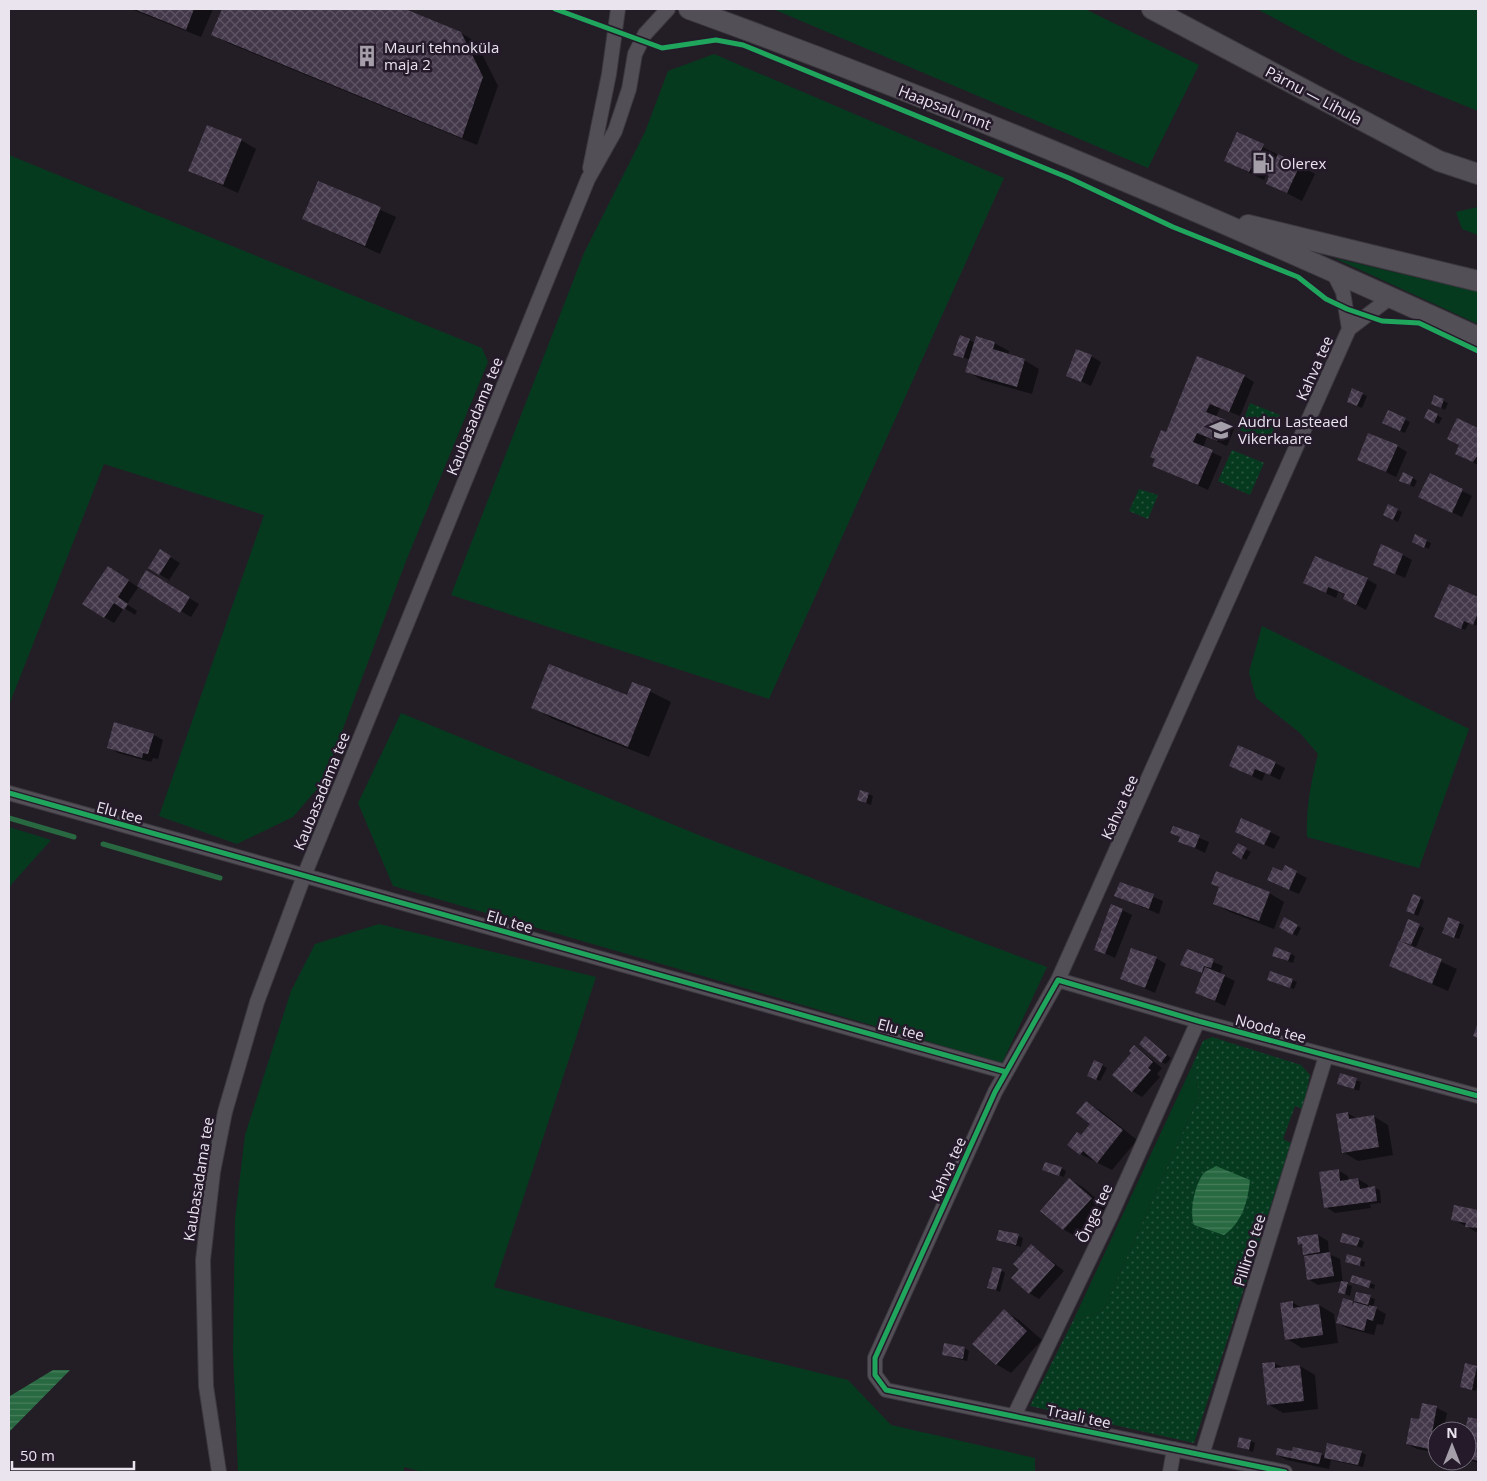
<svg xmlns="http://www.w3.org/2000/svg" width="1487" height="1481" viewBox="0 0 1487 1481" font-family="'Open Sans',sans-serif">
	<defs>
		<pattern id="park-dots" width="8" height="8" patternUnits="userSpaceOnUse" patternTransform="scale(1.25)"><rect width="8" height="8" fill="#063a1f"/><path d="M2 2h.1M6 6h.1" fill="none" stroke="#2a5640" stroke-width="1.8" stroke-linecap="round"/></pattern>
		<pattern id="water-rules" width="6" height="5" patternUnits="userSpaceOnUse" patternTransform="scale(1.25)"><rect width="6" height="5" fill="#286941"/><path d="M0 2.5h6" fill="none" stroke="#477e5d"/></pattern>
		<pattern id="building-cross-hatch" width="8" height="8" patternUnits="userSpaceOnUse" patternTransform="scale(1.25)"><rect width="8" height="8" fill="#43384a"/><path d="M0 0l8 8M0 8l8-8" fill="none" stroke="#5e5564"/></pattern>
	</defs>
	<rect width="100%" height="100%" fill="#231e26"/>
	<!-- grass -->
	<path fill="#063a1f" d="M773,9H1085L1199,65L1148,168Z
		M1257,9H1478V111L1352,60Z
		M714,54L1004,178L769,699L451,595L584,253L645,132L668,71Z
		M9,155L482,348L488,362L406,561L323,782L293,817L237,844L159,816L264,515L104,464L9,705Z
		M1478,207V235L1462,229L1456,212Z
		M1334,258L1478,292V324L1354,267Z
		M1262,626L1469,729L1419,868L1307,837C1306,808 1311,781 1318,754L1300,733L1256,698L1249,672Z
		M401,713L706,838L1047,967L1002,1063L393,886L358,803Z
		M9,827L51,840L9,887Z
		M379,924L596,977L494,1287L705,1345L848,1380L891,1425L1035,1458V1472H422L404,1467V1472H238L233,1351L235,1219L245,1135L291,991L315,944Z
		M1192,1066L1200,1094L1103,1311L1073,1321Z"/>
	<!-- park -->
	<path fill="url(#park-dots)" d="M1250,403L1280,415L1268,442L1240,430Z
		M1232,450L1264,463L1250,495L1218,481Z
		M1139,489L1158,495L1148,519L1129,511Z
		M1212,1037L1301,1065L1310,1075L1303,1109L1295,1106L1283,1139L1291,1143L1194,1443L1030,1406L1073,1321L1103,1311L1200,1094L1192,1066L1203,1041Z"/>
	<!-- water -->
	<path fill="url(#water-rules)" d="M1216,1166L1250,1180C1248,1201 1242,1223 1224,1235L1194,1225C1189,1212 1195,1182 1205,1172C1208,1170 1213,1168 1216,1166Z
		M53,1370H70L9,1432L10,1396Z"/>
	<!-- shadow -->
	<path fill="#0007" d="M131,9H213L201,37Z
		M223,9H401L461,33L476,42L498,86L477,145L228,43L213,35Z
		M1238,134L1315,174L1302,201L1267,183L1270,177L1266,175L1264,180L1225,161Z
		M241,140L256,149L238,193L190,171Z
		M319,182L396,217L380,254L303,219Z
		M969,340L975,343H994L1009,351L1008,355L1024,360L1039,369L1032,394L982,380L967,371L970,360L955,354Z
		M1091,356L1101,362L1091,386L1067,375Z
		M1244,376L1254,382L1240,416L1220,408L1216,417L1235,427L1227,446L1207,437L1203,448L1222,457L1208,490L1153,465L1167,433Z
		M1362,394L1367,396L1362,408L1353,404Z
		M1435,397L1448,403L1445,410L1437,406Z
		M1429,411L1442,418L1439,424L1430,420Z
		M1389,412L1410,422L1405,433L1388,425Z
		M1457,420L1478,429V465L1457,453L1461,446L1448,439Z
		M1397,446L1407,452L1396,477L1358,459Z
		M1430,475L1472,496L1462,517L1430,502Z
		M1413,478L1417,481L1414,487L1405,483Z
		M1389,506L1402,512L1398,522L1384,515Z
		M1416,536L1431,543L1429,549L1418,544Z
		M160,551L180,563L169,580L149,568Z
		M1403,555L1412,560L1405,578L1374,564Z
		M146,572L199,604L191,617L139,586L127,604L137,611L135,615L124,608L114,623L104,617L118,574L138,587Z
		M1367,579L1377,585L1366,610L1344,598L1346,595L1338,592L1336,598L1304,583Z
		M1449,585L1478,598V626L1469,623L1465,630L1440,619Z
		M633,683L671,702L649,757L553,719L533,707L627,696Z
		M154,735L163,740L158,759L153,758L151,762L118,753L109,747Z
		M1275,763L1285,768L1280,780L1265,773L1262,781L1231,766Z
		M861,791L873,796L871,805L863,802Z
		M1174,827L1209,842L1205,853L1180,841L1181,838L1172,833Z
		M1236,831L1270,832L1280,837L1274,849Z
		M1238,845L1251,852L1246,860L1233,852Z
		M1286,867L1307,878L1299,894L1278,885Z
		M1120,883L1163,901L1159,914L1116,896Z
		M1213,884L1269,893L1284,902L1274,929L1230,912L1215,904L1220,888Z
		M1420,898L1424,901L1418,916L1412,913Z
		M1122,910L1132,915L1115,958L1096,949Z
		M1285,919L1301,928L1297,936L1280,926Z
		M1409,921L1424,928L1416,947L1405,943Z
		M1459,923L1464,925L1459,939L1448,935Z
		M1400,943L1457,969L1448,991L1391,966Z
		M1187,951L1223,966L1220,974L1235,981L1225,1006L1196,993L1203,974L1182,965Z
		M1291,954L1295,956L1293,963L1278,958Z
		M1156,958L1166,964L1155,993L1121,978Z
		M1268,980H1292L1297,982L1294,989Z
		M1150,1041L1171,1058L1166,1064L1161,1062Z
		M1135,1046L1162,1068L1157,1074L1160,1077L1142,1097L1132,1091Z
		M1102,1065L1107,1068L1100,1081L1093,1078Z
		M1341,1075L1361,1082L1359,1091L1339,1084Z
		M1086,1102L1101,1111L1137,1140L1112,1170L1080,1154L1082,1136L1092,1124Z
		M1348,1113L1357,1119L1373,1116L1388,1125L1393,1155L1358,1161L1343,1152Z
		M1061,1168L1066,1171L1064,1177L1044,1170Z
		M1338,1170L1348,1176L1349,1181L1358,1179L1368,1185V1189L1375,1188L1380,1190L1381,1203L1370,1204L1371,1208L1335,1213L1326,1207Z
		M1069,1179L1084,1188L1106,1207L1078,1238L1063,1229Z
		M1455,1207L1478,1211V1233L1453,1219Z
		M1318,1235L1328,1241L1329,1254L1340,1259L1343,1283L1352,1286L1350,1296L1340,1292L1342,1281L1318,1285L1308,1279L1309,1257L1305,1254L1303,1246L1299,1244Z
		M1018,1236L1023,1238L1021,1247L997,1240Z
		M1359,1239L1364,1242L1362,1248L1342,1241Z
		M1032,1246L1064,1271L1039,1299L1029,1293L1021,1269Z
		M1348,1256L1365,1262L1364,1267L1346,1261Z
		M1001,1270L1005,1273L1000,1292L988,1287Z
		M1353,1277L1375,1285L1374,1289L1351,1281Z
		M1357,1293L1375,1299L1373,1307L1386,1314L1383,1325L1377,1324L1374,1335L1347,1328L1338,1323L1344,1299L1355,1302Z
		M1292,1302L1302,1308L1319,1305L1334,1314L1338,1343L1302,1348L1287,1339Z
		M1004,1311L1019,1320L1042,1340L1011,1373L996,1364Z
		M965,1348L969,1351L967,1361L943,1355Z
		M1274,1363L1284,1368L1300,1366L1315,1375L1318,1409L1283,1413L1268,1404Z
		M1476,1367L1478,1368V1382L1476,1391L1462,1387Z
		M1423,1405L1437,1408L1447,1413L1443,1431H1437V1453L1417,1449L1407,1444L1420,1421Z
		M1469,1418L1478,1420V1463L1467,1459Z
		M1251,1441L1255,1443L1253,1452L1238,1447Z
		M1361,1452L1366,1455L1363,1467L1331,1460L1329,1469L1287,1460L1277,1455L1321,1454L1326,1456Z"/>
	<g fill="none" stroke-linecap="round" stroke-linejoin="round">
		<!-- stream -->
		<path stroke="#286941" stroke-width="5" d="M9,818L74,837
			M103,844L220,878"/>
	</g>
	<!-- building -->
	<path fill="url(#building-cross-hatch)" d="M134,9H194L186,30Z
		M222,9H405L461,32L483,77L462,138L211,35Z
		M207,125L242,139L223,185L188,171Z
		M1237,132L1264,144L1259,155L1274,162L1278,154L1300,165L1287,193L1266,184L1269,176L1251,168L1249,172L1224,161Z
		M318,181L381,207L365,246L302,219Z
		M960,335L970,339L963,358L953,355Z
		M976,336L995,342L993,349L1025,359L1017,387L965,372Z
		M1076,349L1092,355L1081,382L1066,376Z
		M1197,356L1245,375L1229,412L1210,404L1206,412L1226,420L1217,441L1197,433L1193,442L1213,450L1198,485L1152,466L1155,459L1150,457L1161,430L1166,432Z
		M1352,388L1363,393L1357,406L1347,402Z
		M1434,395L1444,399L1441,408L1431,404Z
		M1428,409L1438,414L1434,423L1424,418Z
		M1388,410L1406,418L1400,431L1382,423Z
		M1457,418L1478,428V455L1473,462L1455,454L1459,445L1447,439Z
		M1368,433L1398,445L1386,472L1357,460Z
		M1403,472L1413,477L1410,485L1399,481Z
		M1430,473L1463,489L1452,513L1418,497Z
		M1388,504L1398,509L1393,520L1383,515Z
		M1415,534L1427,540L1424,548L1412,542Z
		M1381,544L1403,554L1395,574L1373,565Z
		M160,549L171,556L159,575L148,568Z
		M1315,556L1368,578L1356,605L1343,599L1345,594L1328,587L1326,593L1303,583Z
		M108,566L129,580L118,597L128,604L124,610L114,603L104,618L82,604Z
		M146,570L190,597L180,613L137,586Z
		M1449,584L1478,597V613L1473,625L1464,621L1461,629L1434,617Z
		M549,664L627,695L632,682L651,689L628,747L531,708Z
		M114,722L154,734L148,754L143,753L142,758L107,748Z
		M1238,745L1276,762L1270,775L1255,769L1252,776L1229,766Z
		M860,790L869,793L866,803L857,800Z
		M1241,818L1271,831L1264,845L1235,832Z
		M1173,826L1200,835L1195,848L1178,842L1180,837L1170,833Z
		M1238,843L1247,848L1241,859L1232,853Z
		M1285,865L1297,871L1289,890L1267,880L1273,867L1282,871Z
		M1216,871L1270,892L1259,921L1213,904L1219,887L1211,884Z
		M1120,882L1154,894L1149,909L1114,896Z
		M1413,894L1421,897L1414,914L1406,911Z
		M1111,904L1123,909L1105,954L1094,950Z
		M1284,917L1298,925L1292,935L1279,927Z
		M1448,917L1460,922L1454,938L1442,933Z
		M1408,919L1420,924L1411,945L1400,941Z
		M1399,941L1442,959L1432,984L1389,966Z
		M1275,947L1291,953L1288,961L1272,956Z
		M1131,948L1157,957L1145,988L1120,979Z
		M1187,949L1214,959L1211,968L1204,966L1202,973L1180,965Z
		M1205,967L1225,975L1215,1001L1195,993Z
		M1270,971L1293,979L1290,988L1267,980Z
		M1478,1023V1038L1473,1036Z
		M1145,1036L1167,1055L1161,1063L1139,1044Z
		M1134,1045L1153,1062L1148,1068L1151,1070L1132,1092L1112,1075L1131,1053L1129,1051Z
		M1094,1060L1103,1064L1096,1080L1087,1076Z
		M1340,1073L1357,1078L1354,1089L1337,1084Z
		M1086,1101L1123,1130L1097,1163L1083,1151L1080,1155L1067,1145L1077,1132L1081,1135L1090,1124L1076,1113Z
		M1348,1112L1349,1119L1374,1115L1379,1147L1342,1153L1336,1114Z
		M1045,1162L1062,1167L1059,1176L1042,1170Z
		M1339,1169L1340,1181L1358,1178L1360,1189L1375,1186L1377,1201L1324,1208L1319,1172Z
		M1069,1178L1092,1198L1063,1230L1040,1211Z
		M1454,1205L1478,1210V1228L1465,1227L1466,1223L1451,1220Z
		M999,1230L1019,1234L1016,1245L996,1240Z
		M1342,1233L1360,1238L1357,1246L1340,1242Z
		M1318,1234L1320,1252L1303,1255L1302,1244L1298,1245L1297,1237Z
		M1031,1244L1055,1265L1029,1294L1011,1278L1019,1269L1013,1264Z
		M1330,1252L1334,1276L1307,1280L1304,1256Z
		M1347,1254L1361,1258L1360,1266L1345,1262Z
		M993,1267L1002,1269L996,1290L987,1288Z
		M1352,1275L1371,1281L1369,1288L1350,1282Z
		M1341,1281L1348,1282L1345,1294L1338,1293Z
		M1356,1292L1371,1295L1368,1305L1354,1301Z
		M1343,1298L1353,1301L1352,1306L1354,1302L1368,1306L1367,1310L1369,1305L1377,1307L1373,1321L1367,1319L1364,1331L1336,1323Z
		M1293,1301V1308L1319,1304L1323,1335L1285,1340L1280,1303Z
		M1004,1309L1027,1331L996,1365L972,1344Z
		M944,1343L965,1347L963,1359L942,1355Z
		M1275,1362V1368L1300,1365L1304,1401L1267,1405L1262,1363Z
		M1465,1363L1477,1366L1472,1390L1460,1387Z
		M1422,1403L1437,1406L1429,1449L1406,1444L1411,1418L1419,1419Z
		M1468,1417L1478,1419V1461L1467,1458L1465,1431Z
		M1239,1437L1251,1440L1249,1450L1237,1447Z
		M1327,1443L1362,1451L1358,1465L1324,1458Z
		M1293,1447L1322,1453L1319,1464L1276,1455L1277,1448L1292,1451Z"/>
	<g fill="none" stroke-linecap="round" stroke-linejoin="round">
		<!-- minor casing -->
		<g stroke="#3c3840" stroke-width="16">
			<path id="minor" d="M590,168L609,74L618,9
				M1333,272L1343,292L1349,329
				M9,793L1006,1072
				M1058,980L1198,1021L1478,1096
				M1014,1416L1111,1215L1198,1021
				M1202,1455L1326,1056
				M219,1472L206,1386L203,1260L213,1172L225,1112L257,1002L304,876L588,179L615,131L629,89L635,54L645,34L668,9
				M1170,1472L1174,1449
				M1285,1472L886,1390L875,1375V1358L995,1092L1058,980L1349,329L1391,297"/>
		</g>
		<!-- secondary casing -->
		<g stroke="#3c3840" stroke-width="22">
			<path id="secondary" d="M689,9C957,106 1219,219 1478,337
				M1152,9L1439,161L1478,174
				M1248,225L1478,281"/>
		</g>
		<!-- minor -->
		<use href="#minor" stroke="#534f56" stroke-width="14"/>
		<!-- secondary -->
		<use href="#secondary" stroke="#534f56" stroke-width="20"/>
		<!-- cycleway casing -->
		<g stroke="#241a2a" stroke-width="8">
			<path id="cycleway" d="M555,9L662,48L716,40L743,45L1069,178L1173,227L1298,277L1326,299L1347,309L1382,321L1419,323L1478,351
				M9,793L1006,1072
				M1285,1472L886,1390L875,1375V1358L995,1092L1058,980L1198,1021L1478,1096"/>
		</g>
		<!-- cycleway -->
		<use href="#cycleway" stroke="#20a55d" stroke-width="5"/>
	</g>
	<!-- icons -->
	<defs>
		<g id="building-bare" transform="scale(1.725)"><path d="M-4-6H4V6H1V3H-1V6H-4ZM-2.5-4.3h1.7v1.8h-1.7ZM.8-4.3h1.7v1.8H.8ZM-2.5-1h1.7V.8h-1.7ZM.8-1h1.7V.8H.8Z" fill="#a49fa9" stroke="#241a2a" stroke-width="2.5" paint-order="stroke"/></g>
		<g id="fuel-bare" transform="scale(1.725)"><path d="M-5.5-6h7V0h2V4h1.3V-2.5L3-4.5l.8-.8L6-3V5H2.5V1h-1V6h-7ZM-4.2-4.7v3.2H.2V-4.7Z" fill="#a49fa9" stroke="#241a2a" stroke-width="2.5" paint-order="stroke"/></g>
		<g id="school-bare" transform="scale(1.725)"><path d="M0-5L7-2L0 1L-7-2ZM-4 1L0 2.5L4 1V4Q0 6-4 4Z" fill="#a49fa9" stroke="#241a2a" stroke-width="2.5" paint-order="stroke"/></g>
	</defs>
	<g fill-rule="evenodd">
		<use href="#building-bare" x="367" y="56"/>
		<use href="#fuel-bare" x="1263" y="163"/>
		<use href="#school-bare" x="1221" y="430"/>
	</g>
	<g text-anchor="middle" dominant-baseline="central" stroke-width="5" stroke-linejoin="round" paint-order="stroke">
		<!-- poi labels -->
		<g font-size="15" fill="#eae4ef" stroke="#241a2a" text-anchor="start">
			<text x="384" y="47">Mauri tehnoküla<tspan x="384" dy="17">maja 2</tspan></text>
			<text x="1280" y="163">Olerex</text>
			<text x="1238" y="421">Audru Lasteaed<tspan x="1238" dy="17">Vikerkaare</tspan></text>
		</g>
		<!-- street labels -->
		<g font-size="15" fill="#eae4ef" stroke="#241a2a">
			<text transform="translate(1314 95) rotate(28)">Pärnu — Lihula</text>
			<text transform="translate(945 107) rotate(21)">Haapsalu mnt</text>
			<text transform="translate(1314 368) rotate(-66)">Kahva tee</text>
			<text transform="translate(474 416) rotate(-68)">Kaubasadama tee</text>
			<text transform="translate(321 791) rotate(-68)">Kaubasadama tee</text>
			<text transform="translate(1119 807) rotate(-66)">Kahva tee</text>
			<text transform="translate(120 812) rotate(15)">Elu tee</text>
			<text transform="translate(510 921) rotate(16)">Elu tee</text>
			<text transform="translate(1271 1028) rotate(15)">Nooda tee</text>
			<text transform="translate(901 1029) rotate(15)">Elu tee</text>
			<text transform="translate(947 1169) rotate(-66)">Kahva tee</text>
			<text transform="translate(198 1179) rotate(-81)">Kaubasadama tee</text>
			<text transform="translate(1094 1213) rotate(-65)">Õnge tee</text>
			<text transform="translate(1249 1250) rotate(-73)">Pilliroo tee</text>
			<text transform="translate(1079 1416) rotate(12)">Traali tee</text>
		</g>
	</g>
	<!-- border -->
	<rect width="1487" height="1481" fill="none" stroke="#eae4ef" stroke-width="20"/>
	<!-- north arrow -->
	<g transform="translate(1452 1446)"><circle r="24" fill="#241a2a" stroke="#736b79"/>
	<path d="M0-4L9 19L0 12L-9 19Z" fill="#a49fa9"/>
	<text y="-8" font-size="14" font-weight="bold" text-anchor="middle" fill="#eae4ef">N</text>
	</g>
	<!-- scale -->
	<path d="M12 1461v8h122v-8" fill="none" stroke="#eae4ef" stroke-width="2.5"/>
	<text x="20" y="1461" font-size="15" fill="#eae4ef" stroke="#241a2a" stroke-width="4" paint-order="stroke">50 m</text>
</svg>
